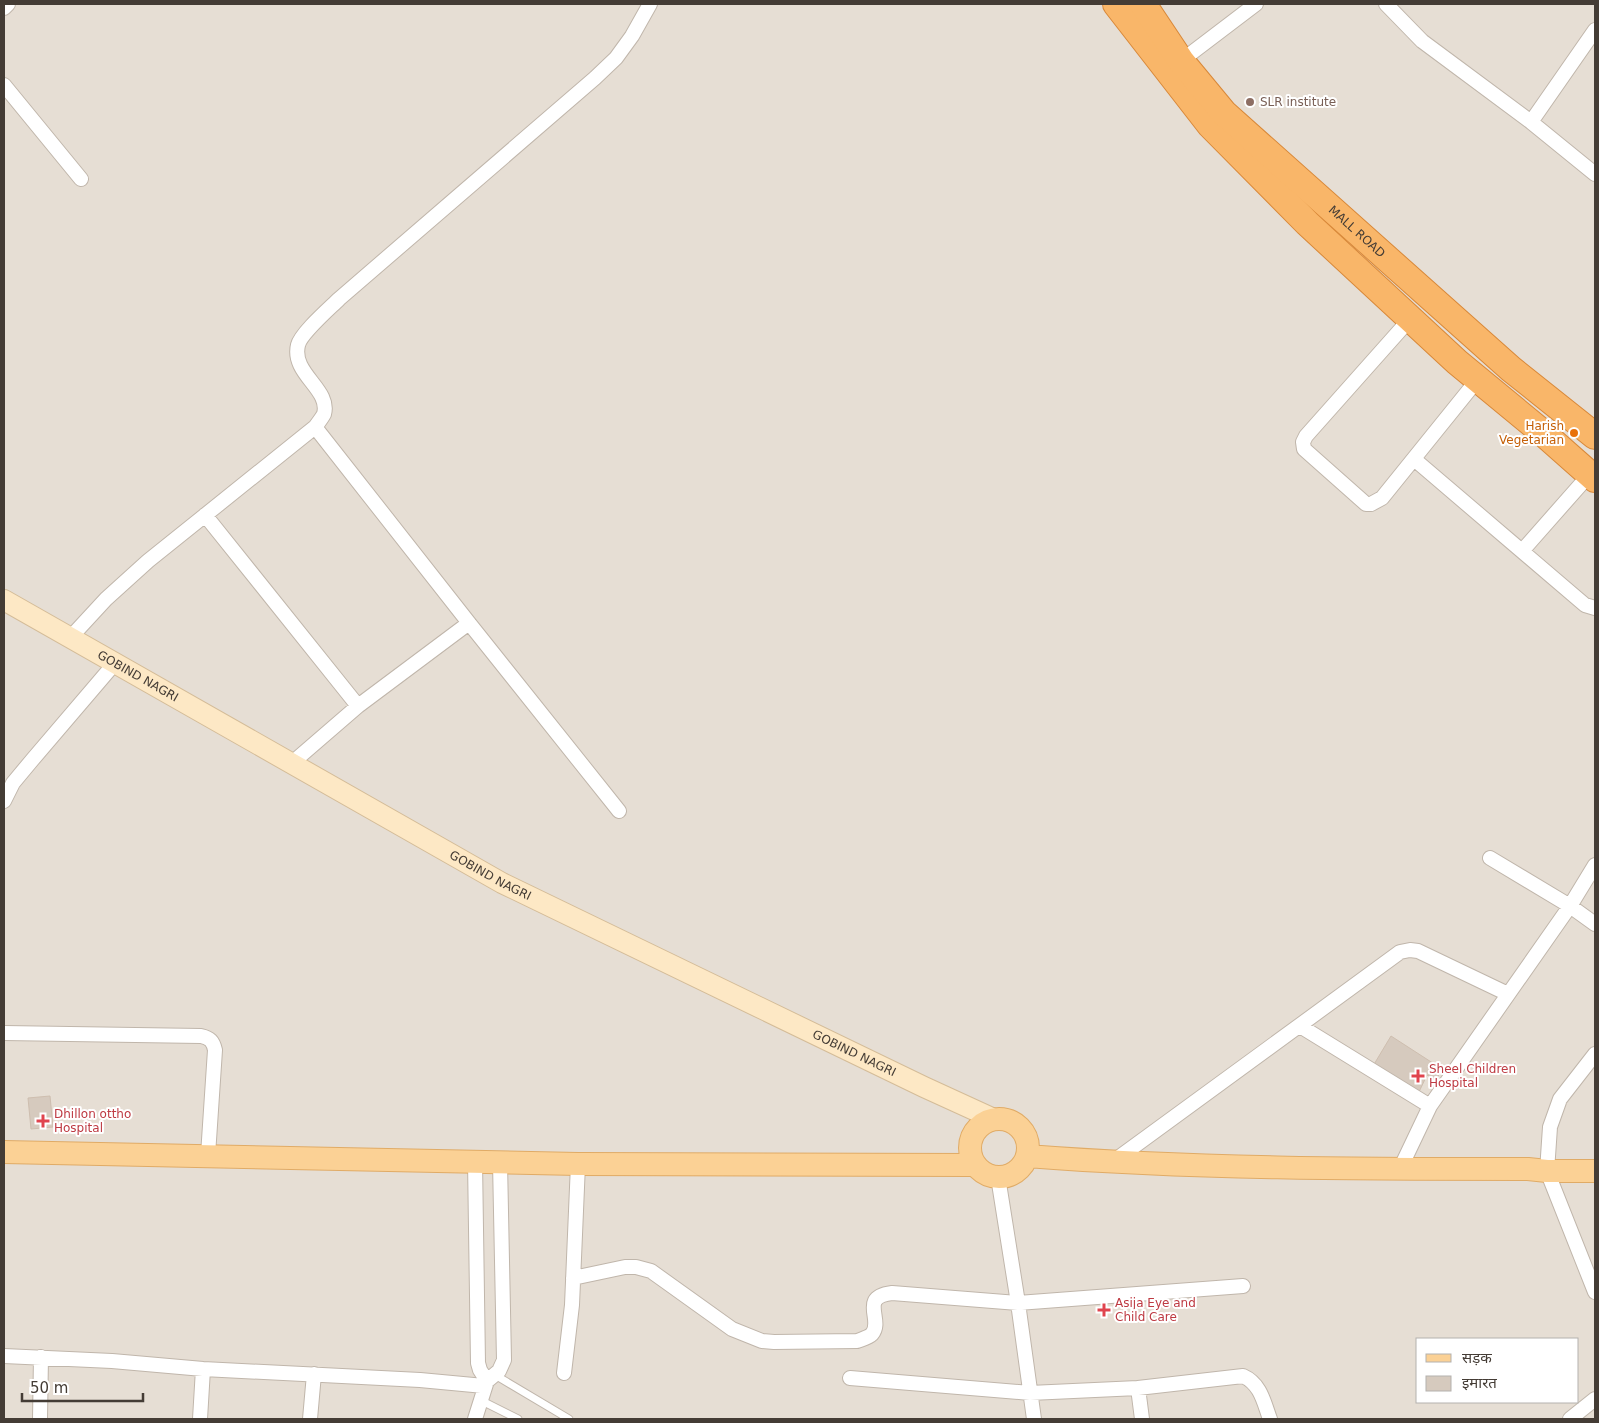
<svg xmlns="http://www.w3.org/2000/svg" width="1599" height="1423" viewBox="0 0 1599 1423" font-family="'DejaVu Sans','Noto Sans Devanagari',sans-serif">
	<rect width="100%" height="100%" fill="#f2ede5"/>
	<!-- residential -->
	<path fill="#e6ded4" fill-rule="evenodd" d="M4,4H1595V1419H4ZM1418,1339H1578V1402H1418Z"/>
	<!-- building -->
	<path fill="#d6cabe" stroke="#cebeaf" d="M1391,1036L1442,1069L1436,1080L1427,1075L1418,1094L1373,1066Z
		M50,1096L53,1127L31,1129L28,1098Z"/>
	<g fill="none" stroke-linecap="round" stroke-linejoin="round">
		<!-- lane casing -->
		<g stroke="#c0b6ab" stroke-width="9">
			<path id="lane" d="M495,1375L569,1419
				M480,1400L518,1419"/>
		</g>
		<!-- street casing -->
		<g stroke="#c0b6ab" stroke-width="16">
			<path id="street" d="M1386,4L1422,41L1531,122L1595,174
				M4,8L8,4
				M1181,61L1256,4
				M4,85L81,179
				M1531,122L1595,30
				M1410,319L1306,436L1303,442L1304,449L1366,504H1371L1382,498L1478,379
				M315,427L469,623L619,811
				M1414,459L1585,605L1595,608
				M205,515L358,706
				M1522,551L1590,474
				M70,638L106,599L148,561L315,427C318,423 322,418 324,414C331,389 291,374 298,345C301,333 330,308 339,299L595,78L616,58L632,36L650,4
				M292,763L358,706L469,623
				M4,801L13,783L33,759L115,663
				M1490,858L1570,906L1595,924
				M1300,1026L1430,1106
				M4,1033L201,1036C210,1038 213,1041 215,1050L208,1155
				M1595,1054L1560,1099L1550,1127L1547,1171L1595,1292
				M475,1161L478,1363L480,1370L487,1381
				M1114,1161L1400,952L1410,950L1418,951L1508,994
				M1400,1169L1430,1106L1570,906L1595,865
				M998,1177L1018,1303L1034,1419
				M573,1278L625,1267H636L651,1271L732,1329L762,1341L774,1342L857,1341C862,1339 868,1338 872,1334C884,1320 858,1297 892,1293L1018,1303L1243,1286
				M4,1356L112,1361L203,1369L420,1380L484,1386
				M564,1373L572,1305L578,1164
				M850,1378L1030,1393L1138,1388L1243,1376C1261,1384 1264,1403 1270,1419
				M1138,1388L1142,1419
				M40,1419L41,1357
				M200,1419L203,1369
				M310,1419L314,1374
				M475,1419L487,1381L499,1371L504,1360L500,1162
				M1570,1419L1595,1399"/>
		</g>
		<!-- secondary casing -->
		<g stroke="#d4bc98" stroke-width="22">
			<g id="secondary">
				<path id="s1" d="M4,600L502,883L924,1087L994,1119"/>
			</g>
		</g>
		<!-- primary casing -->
		<g stroke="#e0ab66" stroke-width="24">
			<path id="primary" d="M970 1148a29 29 0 1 1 58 0a29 29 0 1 1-58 0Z
				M4,1152L578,1164L975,1165
				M1027,1156C1194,1169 1361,1169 1528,1169L1547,1171H1595"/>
		</g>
		<!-- highway casing -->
		<g stroke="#d88839" stroke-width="28">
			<g id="highway">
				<path d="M1116,4L1210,125L1307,223L1457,362L1543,433L1595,479"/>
				<path id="s2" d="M1143,4L1181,61L1224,113L1511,369L1595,436"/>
			</g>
		</g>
		<!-- lane -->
		<use href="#lane" stroke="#fff" stroke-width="7"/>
		<!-- street -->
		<use href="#street" stroke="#fff" stroke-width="14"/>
		<!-- secondary -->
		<use href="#secondary" stroke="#fde8c5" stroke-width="20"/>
		<!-- primary -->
		<use href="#primary" stroke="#fbd195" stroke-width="22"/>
		<!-- highway -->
		<use href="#highway" stroke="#f9b669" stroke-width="26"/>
	</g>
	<!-- markers -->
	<circle fill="#8d6e63" stroke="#fff" stroke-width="2" cx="1250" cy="102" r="5"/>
	<circle fill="#e8710a" stroke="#fff" stroke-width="2" cx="1574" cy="433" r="5"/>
	<g fill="#e0444e" stroke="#fff" stroke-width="2">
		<path d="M1415.5 1068.5h5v5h5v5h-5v5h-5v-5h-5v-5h5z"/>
		<path d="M40.5 1113.5h5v5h5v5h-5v5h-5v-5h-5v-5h5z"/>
		<path d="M1101.5 1302.5h5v5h5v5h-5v5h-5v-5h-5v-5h5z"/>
	</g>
	<g text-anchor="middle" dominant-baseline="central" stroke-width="4" stroke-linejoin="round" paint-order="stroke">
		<!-- education labels -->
		<g font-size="12" fill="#785e54" stroke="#fff" text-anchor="start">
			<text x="1260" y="102">SLR institute</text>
		</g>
		<!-- street labels -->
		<g font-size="12" fill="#443c35" stroke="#fff">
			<text stroke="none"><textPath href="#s2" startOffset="314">MALL ROAD</textPath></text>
			<text stroke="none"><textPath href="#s1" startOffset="154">GOBIND NAGRI</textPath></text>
			<text stroke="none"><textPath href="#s1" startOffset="559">GOBIND NAGRI</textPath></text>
			<text stroke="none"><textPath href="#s1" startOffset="964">GOBIND NAGRI</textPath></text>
		</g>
		<!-- food labels -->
		<g font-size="12" fill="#c56008" stroke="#fff" text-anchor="end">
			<text x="1564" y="426">Harish<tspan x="1564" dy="14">Vegetarian</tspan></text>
		</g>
		<!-- health labels -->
		<g font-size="12" fill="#be3a42" stroke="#fff" text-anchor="start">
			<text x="1429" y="1069">Sheel Children<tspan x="1429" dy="14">Hospital</tspan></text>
			<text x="54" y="1114">Dhillon ottho<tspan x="54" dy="14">Hospital</tspan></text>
			<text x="1115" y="1303">Asija Eye and<tspan x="1115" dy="14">Child Care</tspan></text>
		</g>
	</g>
	<!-- border -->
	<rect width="1599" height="1423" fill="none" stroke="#443c35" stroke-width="10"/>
	<!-- legend -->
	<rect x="1416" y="1338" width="162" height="65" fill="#ffffff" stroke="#b4b1ae"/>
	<rect x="1426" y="1354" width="25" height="8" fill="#fbd195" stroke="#b4b1ae"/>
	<text x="1462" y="1363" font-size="15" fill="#443c35">सड़क</text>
	<rect x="1426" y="1376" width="25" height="15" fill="#d6cabe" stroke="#b4b1ae"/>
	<text x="1462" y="1388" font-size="15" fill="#443c35">इमारत</text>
	<!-- scale -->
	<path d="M22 1393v8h121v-8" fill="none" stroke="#443c35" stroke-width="2.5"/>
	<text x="30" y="1393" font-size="15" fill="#443c35" stroke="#ffffff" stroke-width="4" paint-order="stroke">50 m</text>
</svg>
